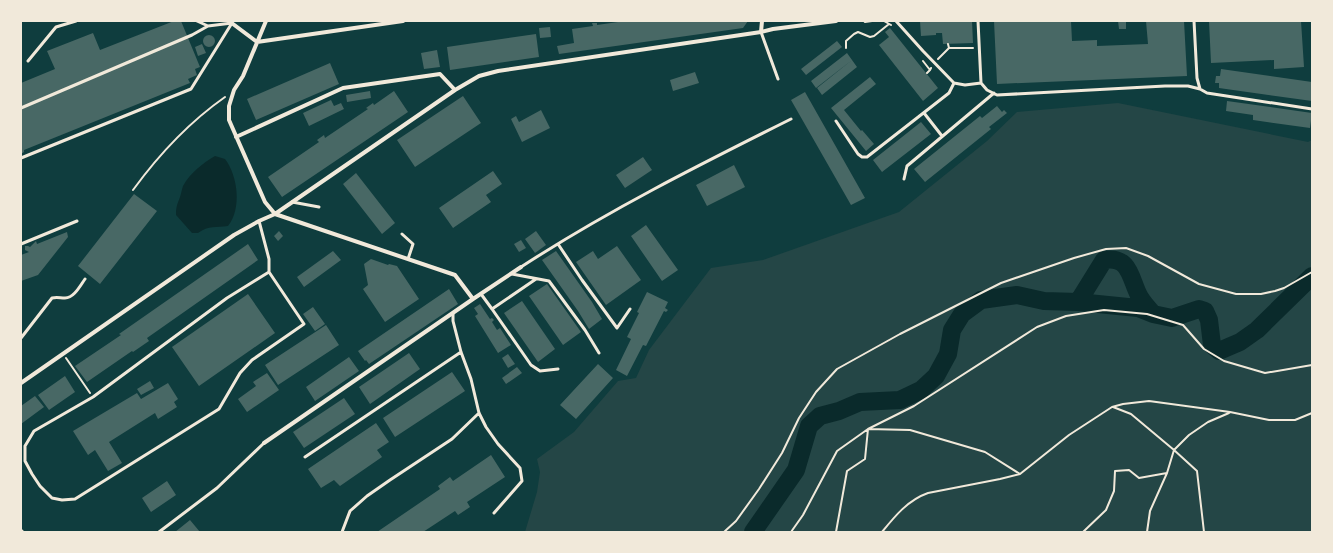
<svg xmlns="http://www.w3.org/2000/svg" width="1333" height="553" viewBox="0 0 1333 553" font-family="Commissioner,sans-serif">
	<rect width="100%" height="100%" fill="#0f3d3e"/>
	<!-- green -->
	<path fill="#244646" d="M1118,103L1308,142L1312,140V532H525L537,492L540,472L537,459L574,432L618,381L636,378L649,350L711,268L763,260L899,212L987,141L1017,112Z"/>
	<!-- water -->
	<path fill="#0a2a2b" d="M215,156L225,159C238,176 242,209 228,226C216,228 209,225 198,233H192L176,215C176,207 177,205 180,197C181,194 182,189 183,186C190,173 203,163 215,156Z"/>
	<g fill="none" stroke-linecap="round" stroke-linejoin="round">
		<!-- river -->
		<path stroke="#0a2a2b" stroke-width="18" d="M1078,302L1104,260C1132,255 1130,282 1141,299C1144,304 1149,309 1153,314
			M753,532L796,470L809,426L820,416L839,411L860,402L900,400L921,390L936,376L948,354L952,330L962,314L981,300L1017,295L1044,301L1078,302L1138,308L1153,314L1172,318L1199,309L1205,311L1209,320L1212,345L1219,351L1240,342L1257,330L1312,276"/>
	</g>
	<!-- building -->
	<path fill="#486865" d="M174,21H181L200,67L195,69L197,75L188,79L190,83L24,150V152L21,154V83L55,69L47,51L93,33L100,50Z
		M625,21H748L743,28L559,54L557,46L574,43L572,29L593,26L592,23H597V25Z
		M920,21H972L973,43L943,44L942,33H936V35L921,36Z
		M994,21H1071L1072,41L1097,40V46L1148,44L1146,21H1184L1187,76L997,84Z
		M1118,21H1126V29H1119Z
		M1209,21H1301L1304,67L1274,69V60L1211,63Z
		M550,27L551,37L540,38L539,28Z
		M890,28L938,88L923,101L879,45L889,37L885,32Z
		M536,34L539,57L450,70L447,47Z
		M203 41a6 6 0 1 1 12 0a6 6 0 1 1-12 0Z
		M837,41L842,47L806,75L801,69Z
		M202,44L206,53L198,56L195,47Z
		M437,50L440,67L424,69L421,53Z
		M847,53L852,60L816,88L811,81Z
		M852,60L857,67L822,95L817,88Z
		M330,63L339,84L256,120L247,99Z
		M1221,69L1312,82V101L1219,88V83H1215L1216,76H1220Z
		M695,72L699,83L673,91L670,80Z
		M870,77L876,84L844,110L861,131L862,130L874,144L866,151L831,108Z
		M370,91L371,98L347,102L346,95Z
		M394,91L408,112L282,197L268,177L319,142L317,140L324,135L325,138L368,109L366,108L373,103L374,105Z
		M805,92L865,198L851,205L791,100Z
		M463,96L481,123L415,167L397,140Z
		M331,100L334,106L341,103L344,109L309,126L303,113Z
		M1227,101L1312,113L1310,128L1253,120V115L1226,111Z
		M997,106L1002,112L1004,110L1007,113L989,127L991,129L925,182L914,169L980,116L982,118Z
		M541,110L550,128L522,142L511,119L516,116L519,122Z
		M921,122L931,134L882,172L873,160Z
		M643,157L652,170L625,188L616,175Z
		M734,165L745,187L707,206L696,185Z
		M493,171L502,184L486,195L491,202L453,228L439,208Z
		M356,173L395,223L382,234L343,184Z
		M134,194L157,211L100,284L78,266Z
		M646,225L678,270L662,281L631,236Z
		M279,231L283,236L278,241L274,236Z
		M536,231L546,245L535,253L525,239Z
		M67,232L68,237L38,275L21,281V255L29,252L25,250V246H28L30,247L36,241L37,244Z
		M521,240L526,248L519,252L514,244Z
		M248,244L258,260L147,338L149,341L133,352L132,351L87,382L75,366L121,335L119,334Z
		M617,246L641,280L606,305L576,262L593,251L598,259Z
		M333,251L341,260L304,287L297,277Z
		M556,251L592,302L602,319L589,329L578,311L542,260Z
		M371,259L388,265L389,264L397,266L419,299L385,322L363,289L368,285L364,264Z
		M547,284L581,332L563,345L529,296Z
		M449,289L458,304L369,364L366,360L365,361L358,351Z
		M647,292L668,302L665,308L668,310L666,312L664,311L646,346L643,345L627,376L616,370L631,339L627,337L639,313L637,312Z
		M248,294L275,333L199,386L172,347Z
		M522,301L555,349L538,362L504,313Z
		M480,304L490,319L492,318L494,320L492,322L497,330L500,328L511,345L498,353L475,316L478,314L474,308Z
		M313,307L325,324L315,331L303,314Z
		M326,325L339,345L278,385L265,365Z
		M409,353L420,369L370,404L359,387Z
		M508,354L515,364L508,368L502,358Z
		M349,357L359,371L315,401L306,387Z
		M598,364L613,378L576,419L560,405Z
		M517,367L522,373L506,384L502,378Z
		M452,372L465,391L395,437L383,418Z
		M267,373L279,390L247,412L238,399L256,386L253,382Z
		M65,376L75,392L49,410L38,395Z
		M150,381L154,388L141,395L137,389Z
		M168,383L178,399L174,402L177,407L158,419L155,413L109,442L122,463L108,471L95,450L88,455L73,431L137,393L141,399Z
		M35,396L44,407L21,424V406Z
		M344,398L355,414L304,448L293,432Z
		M376,423L389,442L377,450L382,457L340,486L334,480L321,488L308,469Z
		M491,455L505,477L467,502L470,507L458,515L455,511L423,532H377L440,489L438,486L450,477L453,481Z
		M167,481L176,495L151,512L142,498Z
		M190,520L200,532H175Z"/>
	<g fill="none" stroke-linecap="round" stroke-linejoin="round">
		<!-- path -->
		<path stroke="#f1e9da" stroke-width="2" d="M864,21L865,22L872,21
			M884,21L891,25
			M846,48V41L854,34L858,32L870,37L874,36L889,24
			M949,48H973
			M938,59L949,48L948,44
			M923,61L930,70L931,68
			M927,73L930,70
			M133,190C160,153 188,123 225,97
			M66,358L90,393
			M1113,407L1131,414L1174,450L1197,471L1204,532
			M868,429L910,430L985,452L1020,474
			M724,532L736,521L759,489L782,453L799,418L816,392L837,369L900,334L1001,283L1074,258L1106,249L1126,248L1148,256L1199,284L1236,294H1261L1275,291L1284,288L1312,272
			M791,532L803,515L837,451L868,429L914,406L1037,327L1066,316L1104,310L1147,314L1183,325L1204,349L1224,361L1265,373L1312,365
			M836,532L847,471L865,459L868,429
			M882,532C895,516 908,500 928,493L1000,479L1020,474L1069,435L1112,407L1123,404L1149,401L1230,412L1269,420H1295L1312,413
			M1083,532L1106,510L1114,491L1115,471L1129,470L1139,478L1167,473
			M1147,532L1150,511L1167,473L1174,450L1189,435L1208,422L1229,413"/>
		<!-- service -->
		<path stroke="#f1e9da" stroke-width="3" d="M197,21L208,26L232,23
			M896,21L923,51L954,83L965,85L981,83
			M978,21L981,83L987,90L997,95L1165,86H1188L1200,89
			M1194,21L1197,78L1200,89L1207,93L1312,109
			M761,32L778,79
			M28,61L56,27L76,21
			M21,108L192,35L208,26
			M924,113L942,136
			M836,121L858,154L862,157H867L949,93L954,83
			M21,158L191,89L232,23
			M904,179L907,166L994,93
			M292,202L319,207
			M259,221L269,259V272L304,324L252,360L240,373L219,409L75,499L62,500L52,498L40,486L32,474L25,461V446L34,431L93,397L227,298L269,272
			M402,234L413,244L408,259
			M21,244L77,221
			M558,244L582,280L617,328L630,309
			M521,267C607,211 699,165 791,119
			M512,274L549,281L585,330L599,353
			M481,294L492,309L536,279
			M492,309L531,365L540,371L558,369
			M453,313V321L461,352L471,379L479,413L486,427L498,444L520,468L522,481L494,513
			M21,338L52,298C57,297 60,298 65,298C74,298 80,286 85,279
			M305,457L461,352
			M159,532L217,488L264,443
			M342,532L350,511L367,496L390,480L452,439L479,413"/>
		<!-- minor -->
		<path stroke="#f1e9da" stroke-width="4" d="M229,21L257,42L403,21
			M266,21L243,76L234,90L229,106V120L265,202L275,214
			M761,32L762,21
			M236,137L343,88L440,74L455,90
			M275,214L455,275L473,299
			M21,383L234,235L259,221L275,214L455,90L479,76L498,71L761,32L773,29L836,21
			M264,443L473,299L521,267
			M21,531L22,532"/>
	</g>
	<!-- border -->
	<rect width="1333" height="553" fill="none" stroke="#f1e9da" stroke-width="44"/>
</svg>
